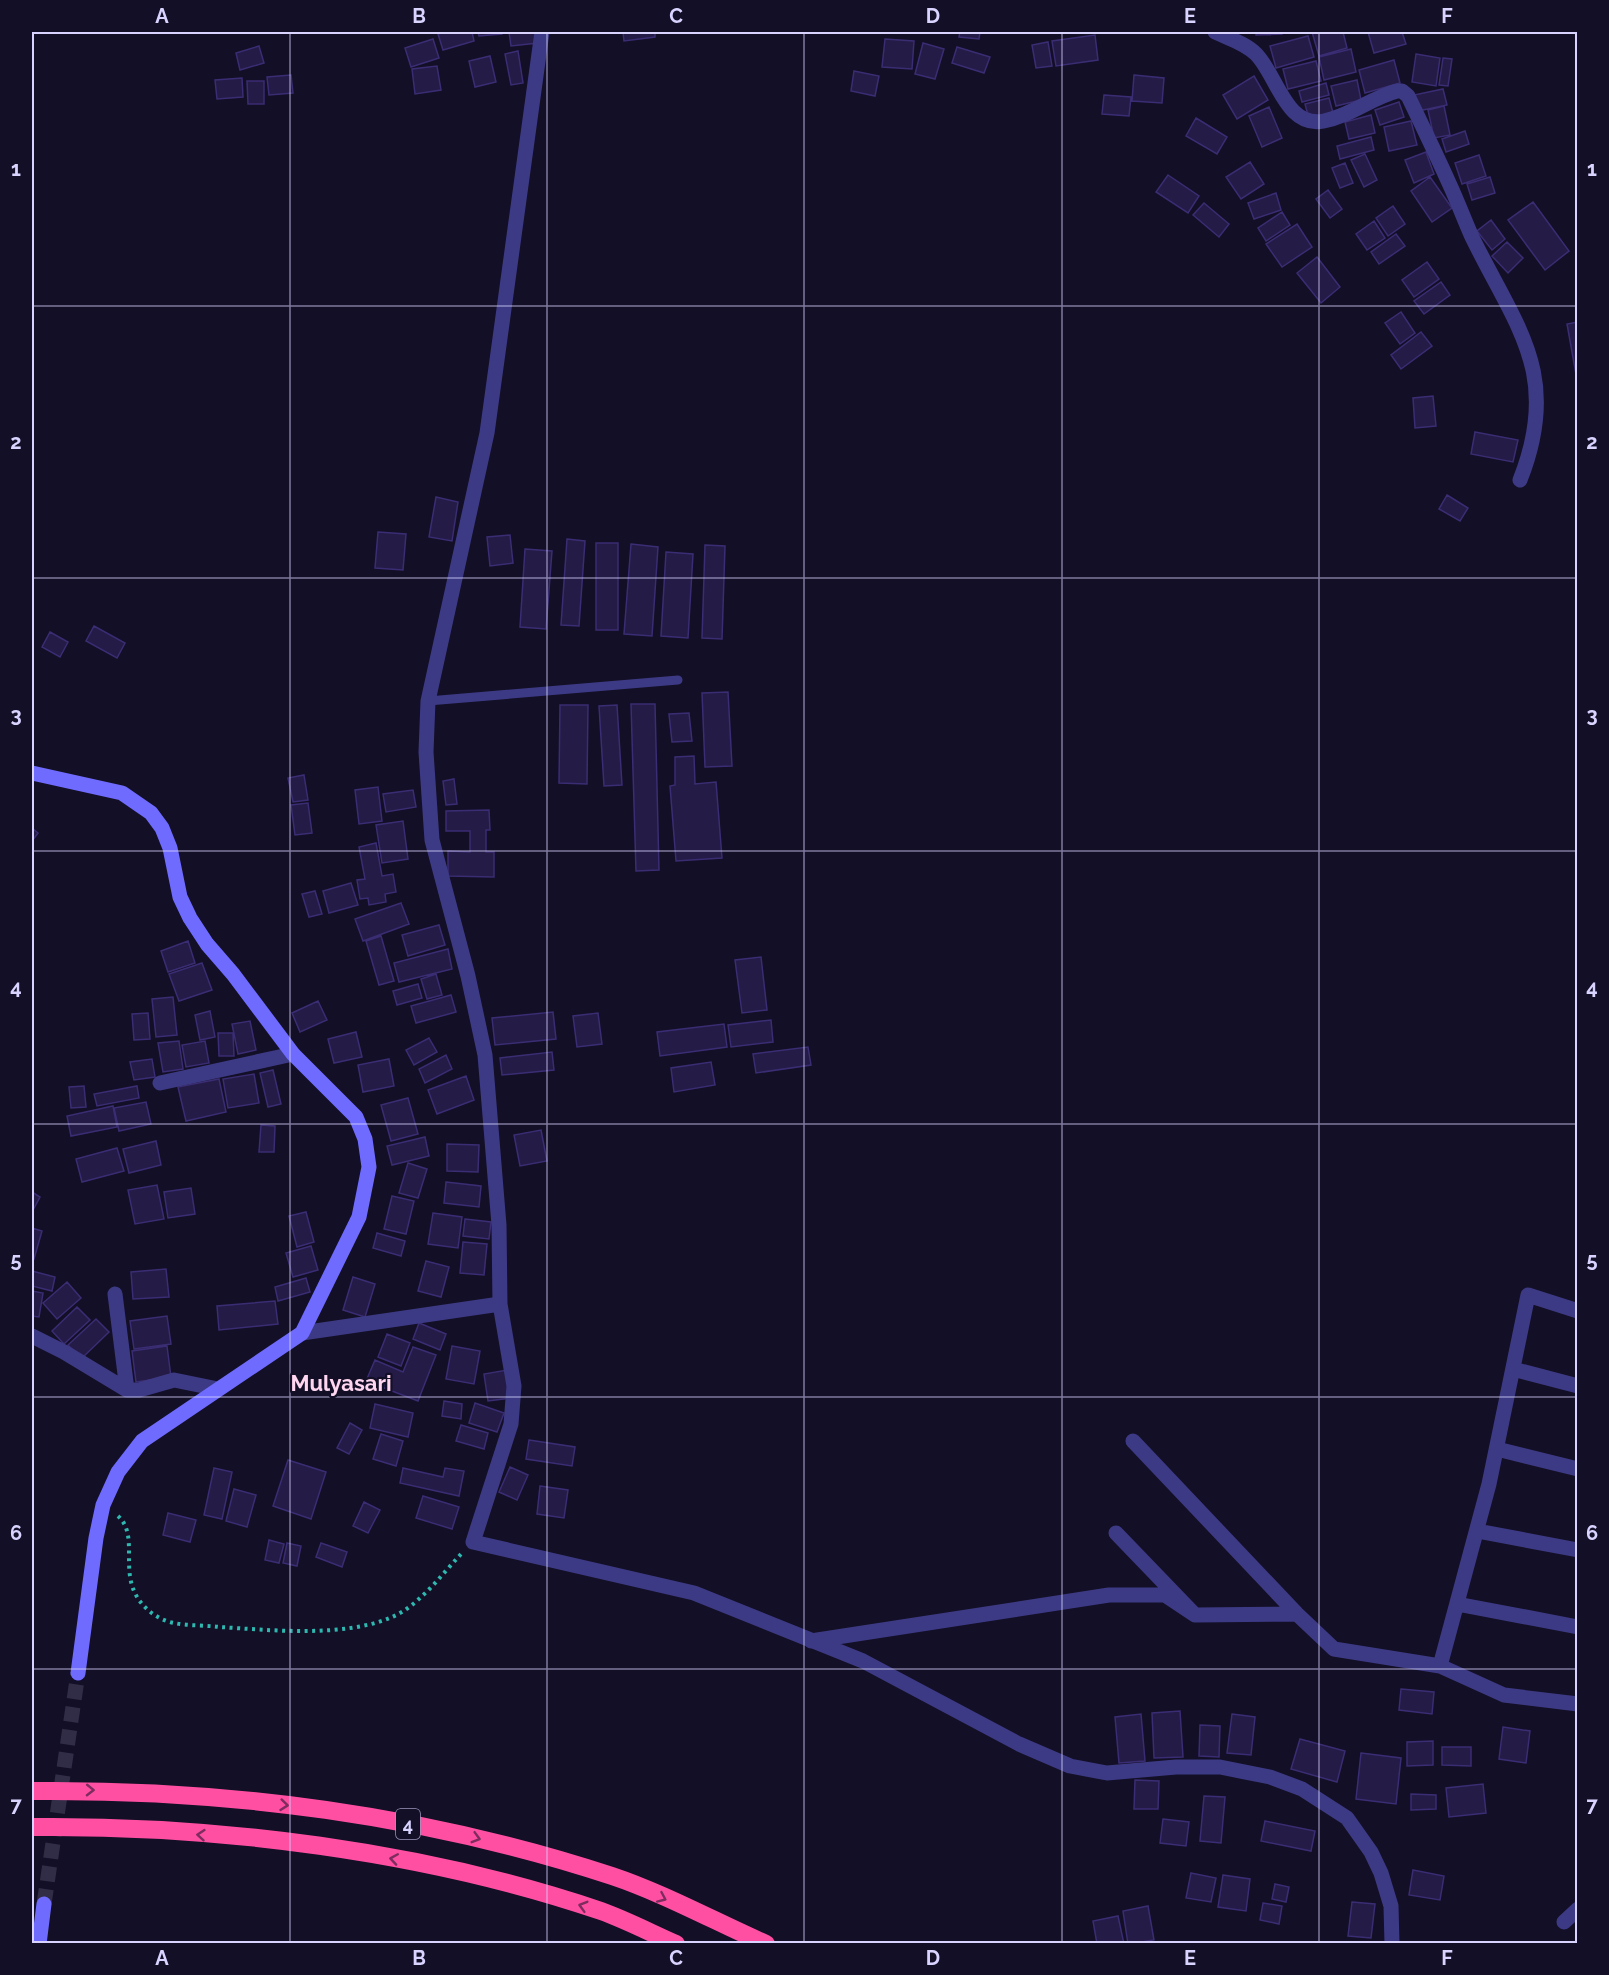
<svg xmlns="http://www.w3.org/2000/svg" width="1609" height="1975" viewBox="0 0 1609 1975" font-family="Raleway,sans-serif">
	<rect width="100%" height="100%" fill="#130f26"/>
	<!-- building -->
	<path fill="#241b47" stroke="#3b2d73" stroke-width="1.5" d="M445,32H472L474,41L443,50L438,34Z
		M478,32H502V34L479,36Z
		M509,32H537L538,43L511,46Z
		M623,32H655V37L624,41Z
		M960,32H980L979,39L959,37Z
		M1256,32H1282V34L1256,35Z
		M1312,32H1343L1347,48L1319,56Z
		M1368,32H1402L1406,44L1374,53Z
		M1095,35L1098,60L1056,66L1052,41Z
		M1308,36L1314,57L1276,68L1270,46Z
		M433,39L439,58L411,67L405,48Z
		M885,39L914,41L912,69L882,67Z
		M1048,42L1052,66L1036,68L1032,45Z
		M923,43L944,49L935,79L915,74Z
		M259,46L264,63L240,70L236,53Z
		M957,47L990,57L984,73L952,63Z
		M1351,49L1356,72L1324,80L1319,57Z
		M518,51L523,83L511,85L505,54Z
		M1416,54L1440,58L1436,86L1412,82Z
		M490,56L496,82L475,87L469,61Z
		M1443,58L1452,59L1448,86L1439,85Z
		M1394,60L1400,83L1365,93L1359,70Z
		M1316,61L1321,81L1288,89L1283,69Z
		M437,66L441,90L415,94L412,69Z
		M854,71L879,76L875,96L851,91Z
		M291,75L293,93L269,95L267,77Z
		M1134,75L1164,78L1162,103L1132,101Z
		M1254,76L1268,100L1237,119L1223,95Z
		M242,78L243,97L217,99L215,80Z
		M1357,80L1361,100L1336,106L1331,86Z
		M247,81H264V104H248Z
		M1326,83L1329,95L1302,102L1299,91Z
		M1443,89L1447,105L1418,111L1414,95Z
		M1104,95L1131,97L1129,116L1102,114Z
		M1329,98L1333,113L1309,119L1305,104Z
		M1399,102L1404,117L1380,125L1375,110Z
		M1444,106L1450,135L1434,138L1428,110Z
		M1269,107L1282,138L1262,147L1249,116Z
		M1371,115L1375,133L1349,139L1345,122Z
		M1196,118L1227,137L1217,154L1186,136Z
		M1411,121L1417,145L1389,151L1384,127Z
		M1465,131L1469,144L1446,152L1442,139Z
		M1371,137L1374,150L1340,159L1337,146Z
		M1426,152L1434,174L1414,183L1405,160Z
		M1365,154L1377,180L1364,187L1351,160Z
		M1479,155L1486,176L1462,184L1455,163Z
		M1250,162L1264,184L1241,199L1226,177Z
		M1345,163L1353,183L1340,188L1332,168Z
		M1168,175L1199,196L1188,213L1156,192Z
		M1430,177L1452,208L1432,222L1411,191Z
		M1490,177L1495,193L1472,200L1467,184Z
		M1328,190L1342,209L1330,218L1316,199Z
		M1276,193L1281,210L1254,219L1248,203Z
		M1533,202L1569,251L1545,270L1508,220Z
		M1204,203L1229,224L1219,237L1193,215Z
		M1393,206L1405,224L1388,236L1376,218Z
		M1282,212L1290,225L1266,241L1258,228Z
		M1491,220L1505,239L1492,250L1477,231Z
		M1374,221L1385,238L1367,250L1356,234Z
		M1297,224L1312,247L1282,267L1266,244Z
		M1396,234L1405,246L1379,264L1371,252Z
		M1507,242L1523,258L1508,273L1492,256Z
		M1317,257L1340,287L1321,303L1297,273Z
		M1427,262L1439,279L1414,297L1402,280Z
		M1441,282L1450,295L1424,314L1414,301Z
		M1401,312L1415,333L1400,344L1385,323Z
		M1578,322V380H1577L1567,324Z
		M1421,332L1432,346L1401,369L1391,355Z
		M1433,396L1436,426L1415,428L1413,398Z
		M1475,432L1518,440L1513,462L1471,454Z
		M1447,495L1468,508L1460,521L1439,509Z
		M436,497L458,502L452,541L429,537Z
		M378,532L406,534L403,570L375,568Z
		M510,535L513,563L490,566L487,537Z
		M567,539L585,541L579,626L561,625Z
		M596,543H618V630H596Z
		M631,544L658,547L652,636L624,634Z
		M705,545L725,546L722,639L702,638Z
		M525,549L552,551L546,629L520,627Z
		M666,552L693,554L688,638L661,636Z
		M94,626L125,643L117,658L86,641Z
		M50,632L68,642L60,657L42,647Z
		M728,692L732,766L705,767L702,693Z
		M631,704H655L659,870L636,871Z
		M560,705H588L587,784L559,783Z
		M617,705L622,785L604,786L599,706Z
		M689,713L692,741L672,742L669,714Z
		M694,756L695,784L716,782L722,858L676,861L670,786L675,785V757Z
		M304,775L308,800L293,802L288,778Z
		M454,779L457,804L446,805L443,781Z
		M378,787L382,821L359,824L355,790Z
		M413,790L416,807L386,812L383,794Z
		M308,803L312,833L295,835L291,805Z
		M489,810L490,830H486V852H494V877L448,876V851L470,852V831H446V811Z
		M403,821L408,859L382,863L376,825Z
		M32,828L38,833L32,841Z
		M376,843L382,876L393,874L396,892L385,894L386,902L369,905L368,898L360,899L357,880L365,879L359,847Z
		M351,883L358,905L329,913L323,891Z
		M315,891L322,914L309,917L302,894Z
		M401,903L409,924L363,941L355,919Z
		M439,925L445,945L408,956L402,935Z
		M381,936L394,981L379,985L366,941Z
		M188,941L195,963L168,972L161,951Z
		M448,949L452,969L399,982L394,963Z
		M761,957L767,1010L742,1013L735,960Z
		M202,963L212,990L179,1001L169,974Z
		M436,974L442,995L427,999L421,979Z
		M418,984L422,998L397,1005L393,991Z
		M451,995L456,1012L416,1023L411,1006Z
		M173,997L177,1035L156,1037L152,999Z
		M318,1001L327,1020L300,1032L292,1013Z
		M210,1011L215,1037L200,1040L195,1015Z
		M553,1012L556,1039L495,1045L492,1018Z
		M148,1013L150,1039L134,1040L132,1014Z
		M598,1013L602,1044L577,1047L573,1016Z
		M771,1020L773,1042L731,1047L728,1025Z
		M250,1021L256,1050L238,1054L232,1024Z
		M724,1024L727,1047L660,1056L657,1032Z
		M356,1032L362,1057L334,1063L328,1039Z
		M218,1033H233L234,1056H219Z
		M429,1038L437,1052L414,1065L406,1050Z
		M179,1041L183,1069L163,1072L158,1043Z
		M205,1041L209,1063L186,1067L182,1045Z
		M808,1047L811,1065L756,1073L753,1054Z
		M552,1052L554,1070L502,1075L500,1058Z
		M446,1055L452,1069L425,1083L419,1069Z
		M152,1059L155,1077L134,1080L130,1062Z
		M389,1059L394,1086L363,1092L358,1065Z
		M711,1062L715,1085L674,1092L671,1068Z
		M273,1070L281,1104L268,1107L260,1073Z
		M254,1074L259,1103L228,1108L223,1079Z
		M466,1076L474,1100L437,1114L428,1090Z
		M219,1079L226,1112L186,1121L178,1087Z
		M84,1086L86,1107L71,1108L69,1087Z
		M137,1086L139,1098L97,1106L94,1094Z
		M408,1098L418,1134L391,1141L381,1105Z
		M146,1102L151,1124L119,1131L114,1108Z
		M113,1106L117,1127L71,1136L67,1116Z
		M261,1125L275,1126L274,1152H259Z
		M541,1130L547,1161L520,1166L514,1135Z
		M425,1137L429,1156L392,1165L387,1146Z
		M156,1141L161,1165L129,1173L123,1149Z
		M447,1144L479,1145L478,1172L447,1171Z
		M117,1148L124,1171L82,1182L76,1159Z
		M408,1163L427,1169L418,1198L399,1193Z
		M446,1182L481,1186L479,1207L444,1203Z
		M157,1185L164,1219L135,1224L128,1190Z
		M191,1188L195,1214L168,1218L164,1192Z
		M32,1192L40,1197L32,1212Z
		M392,1196L414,1201L406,1234L384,1229Z
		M306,1212L314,1242L297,1247L289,1216Z
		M433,1213L462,1217L458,1248L428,1244Z
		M465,1219L491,1222L489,1239L463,1236Z
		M32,1228L42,1231L34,1259L32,1258Z
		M377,1233L405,1241L401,1256L373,1248Z
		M463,1242L487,1244L484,1275L460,1273Z
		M311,1246L318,1270L293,1277L286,1253Z
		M426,1261L449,1267L441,1297L418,1291Z
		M166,1269L169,1297L133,1299L131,1272Z
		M32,1271L55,1277L52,1291L32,1286Z
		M353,1277L375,1284L365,1317L343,1310Z
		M306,1278L310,1292L278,1301L275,1287Z
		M67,1282L81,1298L57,1319L43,1303Z
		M32,1291L43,1293L39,1317L32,1316Z
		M275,1301L278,1324L219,1330L217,1306Z
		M77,1307L90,1320L64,1344L52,1331Z
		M167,1316L171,1344L134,1349L130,1321Z
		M96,1319L109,1332L81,1359L68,1345Z
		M419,1323L446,1334L440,1350L413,1339Z
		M387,1334L410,1343L401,1366L378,1357Z
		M167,1346L171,1377L136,1382L132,1351Z
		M452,1346L480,1351L474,1384L446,1379Z
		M413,1347L436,1355L418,1401L366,1381L375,1360L403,1372Z
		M507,1370L511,1398L488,1401L484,1374Z
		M444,1401L462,1404L461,1419L442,1416Z
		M475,1403L504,1413L497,1432L469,1423Z
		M375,1404L413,1413L408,1437L370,1428Z
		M350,1423L362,1430L349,1454L337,1448Z
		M461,1425L488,1433L484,1449L456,1441Z
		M381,1434L403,1441L396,1466L373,1459Z
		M529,1440L575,1447L572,1466L526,1459Z
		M288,1460L326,1472L311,1519L273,1506Z
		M510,1467L528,1475L517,1500L499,1492Z
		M214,1468L232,1472L222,1519L204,1515Z
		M403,1468L443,1477L445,1468L464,1471L459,1496L400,1483Z
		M540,1486L568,1490L564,1518L537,1514Z
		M234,1489L256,1495L247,1527L226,1521Z
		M423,1496L459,1507L452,1529L416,1518Z
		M364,1502L380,1510L368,1533L353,1526Z
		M168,1513L196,1520L190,1542L163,1535Z
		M269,1540L284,1544L279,1563L265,1560Z
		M287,1543L301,1546L297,1566L283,1563Z
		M321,1543L347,1552L342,1567L316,1557Z
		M1401,1689L1434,1692L1432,1714L1399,1710Z
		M1180,1711L1183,1757L1154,1758L1152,1713Z
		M1141,1714L1145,1761L1119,1763L1115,1717Z
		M1232,1714L1255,1717L1251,1755L1227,1753Z
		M1200,1725L1220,1726L1219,1757L1199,1756Z
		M1503,1727L1530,1731L1526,1763L1499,1759Z
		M1300,1739L1345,1751L1337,1782L1291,1769Z
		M1433,1741V1765L1407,1766V1742Z
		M1442,1747H1471V1766L1442,1765Z
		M1361,1753L1401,1758L1396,1804L1356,1799Z
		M1135,1780L1159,1781L1158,1809H1134Z
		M1483,1784L1486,1813L1449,1817L1446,1788Z
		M1411,1794L1436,1795V1809L1411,1810Z
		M1204,1796L1225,1797L1221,1843L1200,1841Z
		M1163,1819L1189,1822L1186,1846L1160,1843Z
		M1265,1821L1315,1831L1311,1851L1261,1841Z
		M1413,1870L1444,1876L1440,1900L1409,1895Z
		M1191,1873L1216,1878L1211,1902L1186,1898Z
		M1223,1875L1250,1879L1246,1911L1218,1907Z
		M1275,1884L1289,1887L1286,1902L1272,1899Z
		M1352,1902L1375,1904L1371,1938L1348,1936Z
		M1263,1903L1282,1906L1279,1924L1260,1920Z
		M1148,1906L1154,1940L1128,1944L1123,1911Z
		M1118,1916L1124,1944H1097L1093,1921Z"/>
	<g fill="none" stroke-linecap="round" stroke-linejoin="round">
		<!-- secondary-tunnel -->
		<path stroke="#312d47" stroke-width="15" stroke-dasharray="15 8" stroke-linecap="butt" d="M44,1904L78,1673"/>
		<!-- path -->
		<path stroke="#2fb8b0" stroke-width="4" stroke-dasharray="3 4.5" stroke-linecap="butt" d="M118,1516C141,1537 116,1575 143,1605C150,1613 162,1621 174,1623C188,1626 205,1625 219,1627C271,1630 343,1638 392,1617C420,1605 441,1575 462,1553"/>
		<!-- lane -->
		<path stroke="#3d3a85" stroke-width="9" d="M428,701L678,680"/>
		<!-- street -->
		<path stroke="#3d3a85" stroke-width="15" d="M542,32L487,433L428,701L426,752L432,840L468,976L485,1055L499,1225L500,1304L514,1386L511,1424L473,1542L694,1593L863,1661L1019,1744L1070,1766L1107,1773L1176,1767H1220L1270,1777L1302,1789L1347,1818L1371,1852L1381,1873L1391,1906L1392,1944
			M1215,32C1228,38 1245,43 1256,54C1277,75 1286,129 1324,121C1350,116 1371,98 1397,91H1402L1408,96C1422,125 1436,154 1449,183C1457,200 1464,219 1472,237C1516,327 1562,374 1520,480
			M160,1083L293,1054
			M115,1294L127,1390
			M302,1333L500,1304
			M32,1336L64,1352L127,1390H139L174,1380L218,1389
			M1513,1369L1578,1386
			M1133,1441L1297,1614L1334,1649L1440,1666L1489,1484L1528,1295L1578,1311
			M1497,1449L1578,1469
			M1477,1531L1578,1550
			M1457,1604L1578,1627
			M1195,1615L1297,1614
			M811,1641L1109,1595H1165L1195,1615L1116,1533
			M1440,1666L1504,1695L1578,1704
			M1564,1922L1578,1909"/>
		<!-- secondary -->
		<path stroke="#6f6bff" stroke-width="15" d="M32,773L122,793L151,813L162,828L170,848L180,897L190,918L207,944L233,974L293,1054L356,1117L365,1139L369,1167L359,1217L302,1333L142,1441L118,1472L103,1505L96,1538L78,1673
			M39,1944L44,1904"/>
		<!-- highway -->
		<path stroke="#ff4fa3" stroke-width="18" d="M32,1791C227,1789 427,1815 612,1876C663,1893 716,1922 766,1944
			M32,1827C217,1825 425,1851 601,1911C626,1920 651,1933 676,1944"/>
	</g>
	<!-- one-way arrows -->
	<defs><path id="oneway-chevron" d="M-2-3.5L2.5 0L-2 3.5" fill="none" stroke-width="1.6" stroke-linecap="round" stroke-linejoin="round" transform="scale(1.5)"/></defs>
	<g stroke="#7d2c5e">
		<use href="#oneway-chevron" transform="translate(90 1790) rotate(1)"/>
		<use href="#oneway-chevron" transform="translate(284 1805) rotate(6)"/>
		<use href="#oneway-chevron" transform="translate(201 1835) rotate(-175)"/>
		<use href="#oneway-chevron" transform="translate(476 1838) rotate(16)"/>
		<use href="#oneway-chevron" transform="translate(394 1859) rotate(-171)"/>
		<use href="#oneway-chevron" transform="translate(662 1898) rotate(24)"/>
		<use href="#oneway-chevron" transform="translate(583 1906) rotate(-164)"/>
	</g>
	<!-- grid -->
	<path fill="none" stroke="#d9d4ff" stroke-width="1.5" stroke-opacity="0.55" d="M290,32V1944M547,32V1944M804,32V1944M1062,32V1944M1319,32V1944M32,306H1578M32,578H1578M32,851H1578M32,1124H1578M32,1397H1578M32,1669H1578"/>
	<g text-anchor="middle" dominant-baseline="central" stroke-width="4.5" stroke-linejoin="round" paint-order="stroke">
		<!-- shield labels -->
		<rect fill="#130f26" stroke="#9e99be" stroke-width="1.5" x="396" y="1809" width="24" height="30" rx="4.5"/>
		<g font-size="18" font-weight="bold" fill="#d9d4ff">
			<text x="408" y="1824">4</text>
		</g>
		<!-- quarter labels -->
		<g font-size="22" font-weight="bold" fill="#ffd6f0" stroke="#130f26">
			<text x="341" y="1383">Mulyasari</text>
		</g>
	</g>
	<!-- border -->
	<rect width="1609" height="1975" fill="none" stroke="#130f26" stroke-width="66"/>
	<rect x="33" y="33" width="1543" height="1909" fill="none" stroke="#d9d4ff" stroke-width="2"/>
	<g font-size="20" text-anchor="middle" font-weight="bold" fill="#d9d4ff">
		<text x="162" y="23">A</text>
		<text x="419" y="23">B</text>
		<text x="676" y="23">C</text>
		<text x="933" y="23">D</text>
		<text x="1190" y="23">E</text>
		<text x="1447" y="23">F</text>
		<text x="16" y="176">1</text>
		<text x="1592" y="176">1</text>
		<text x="16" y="449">2</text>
		<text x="1592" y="449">2</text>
		<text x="16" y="722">3</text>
		<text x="1592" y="722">3</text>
		<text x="16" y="994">4</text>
		<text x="1592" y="994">4</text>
		<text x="16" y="1267">5</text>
		<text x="1592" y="1267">5</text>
		<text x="16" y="1540">6</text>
		<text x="1592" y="1540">6</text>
		<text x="16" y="1812">7</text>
		<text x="1592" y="1812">7</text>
		<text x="162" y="1965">A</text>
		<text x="419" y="1965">B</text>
		<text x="676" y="1965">C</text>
		<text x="933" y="1965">D</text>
		<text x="1190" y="1965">E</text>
		<text x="1447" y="1965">F</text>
	</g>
</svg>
